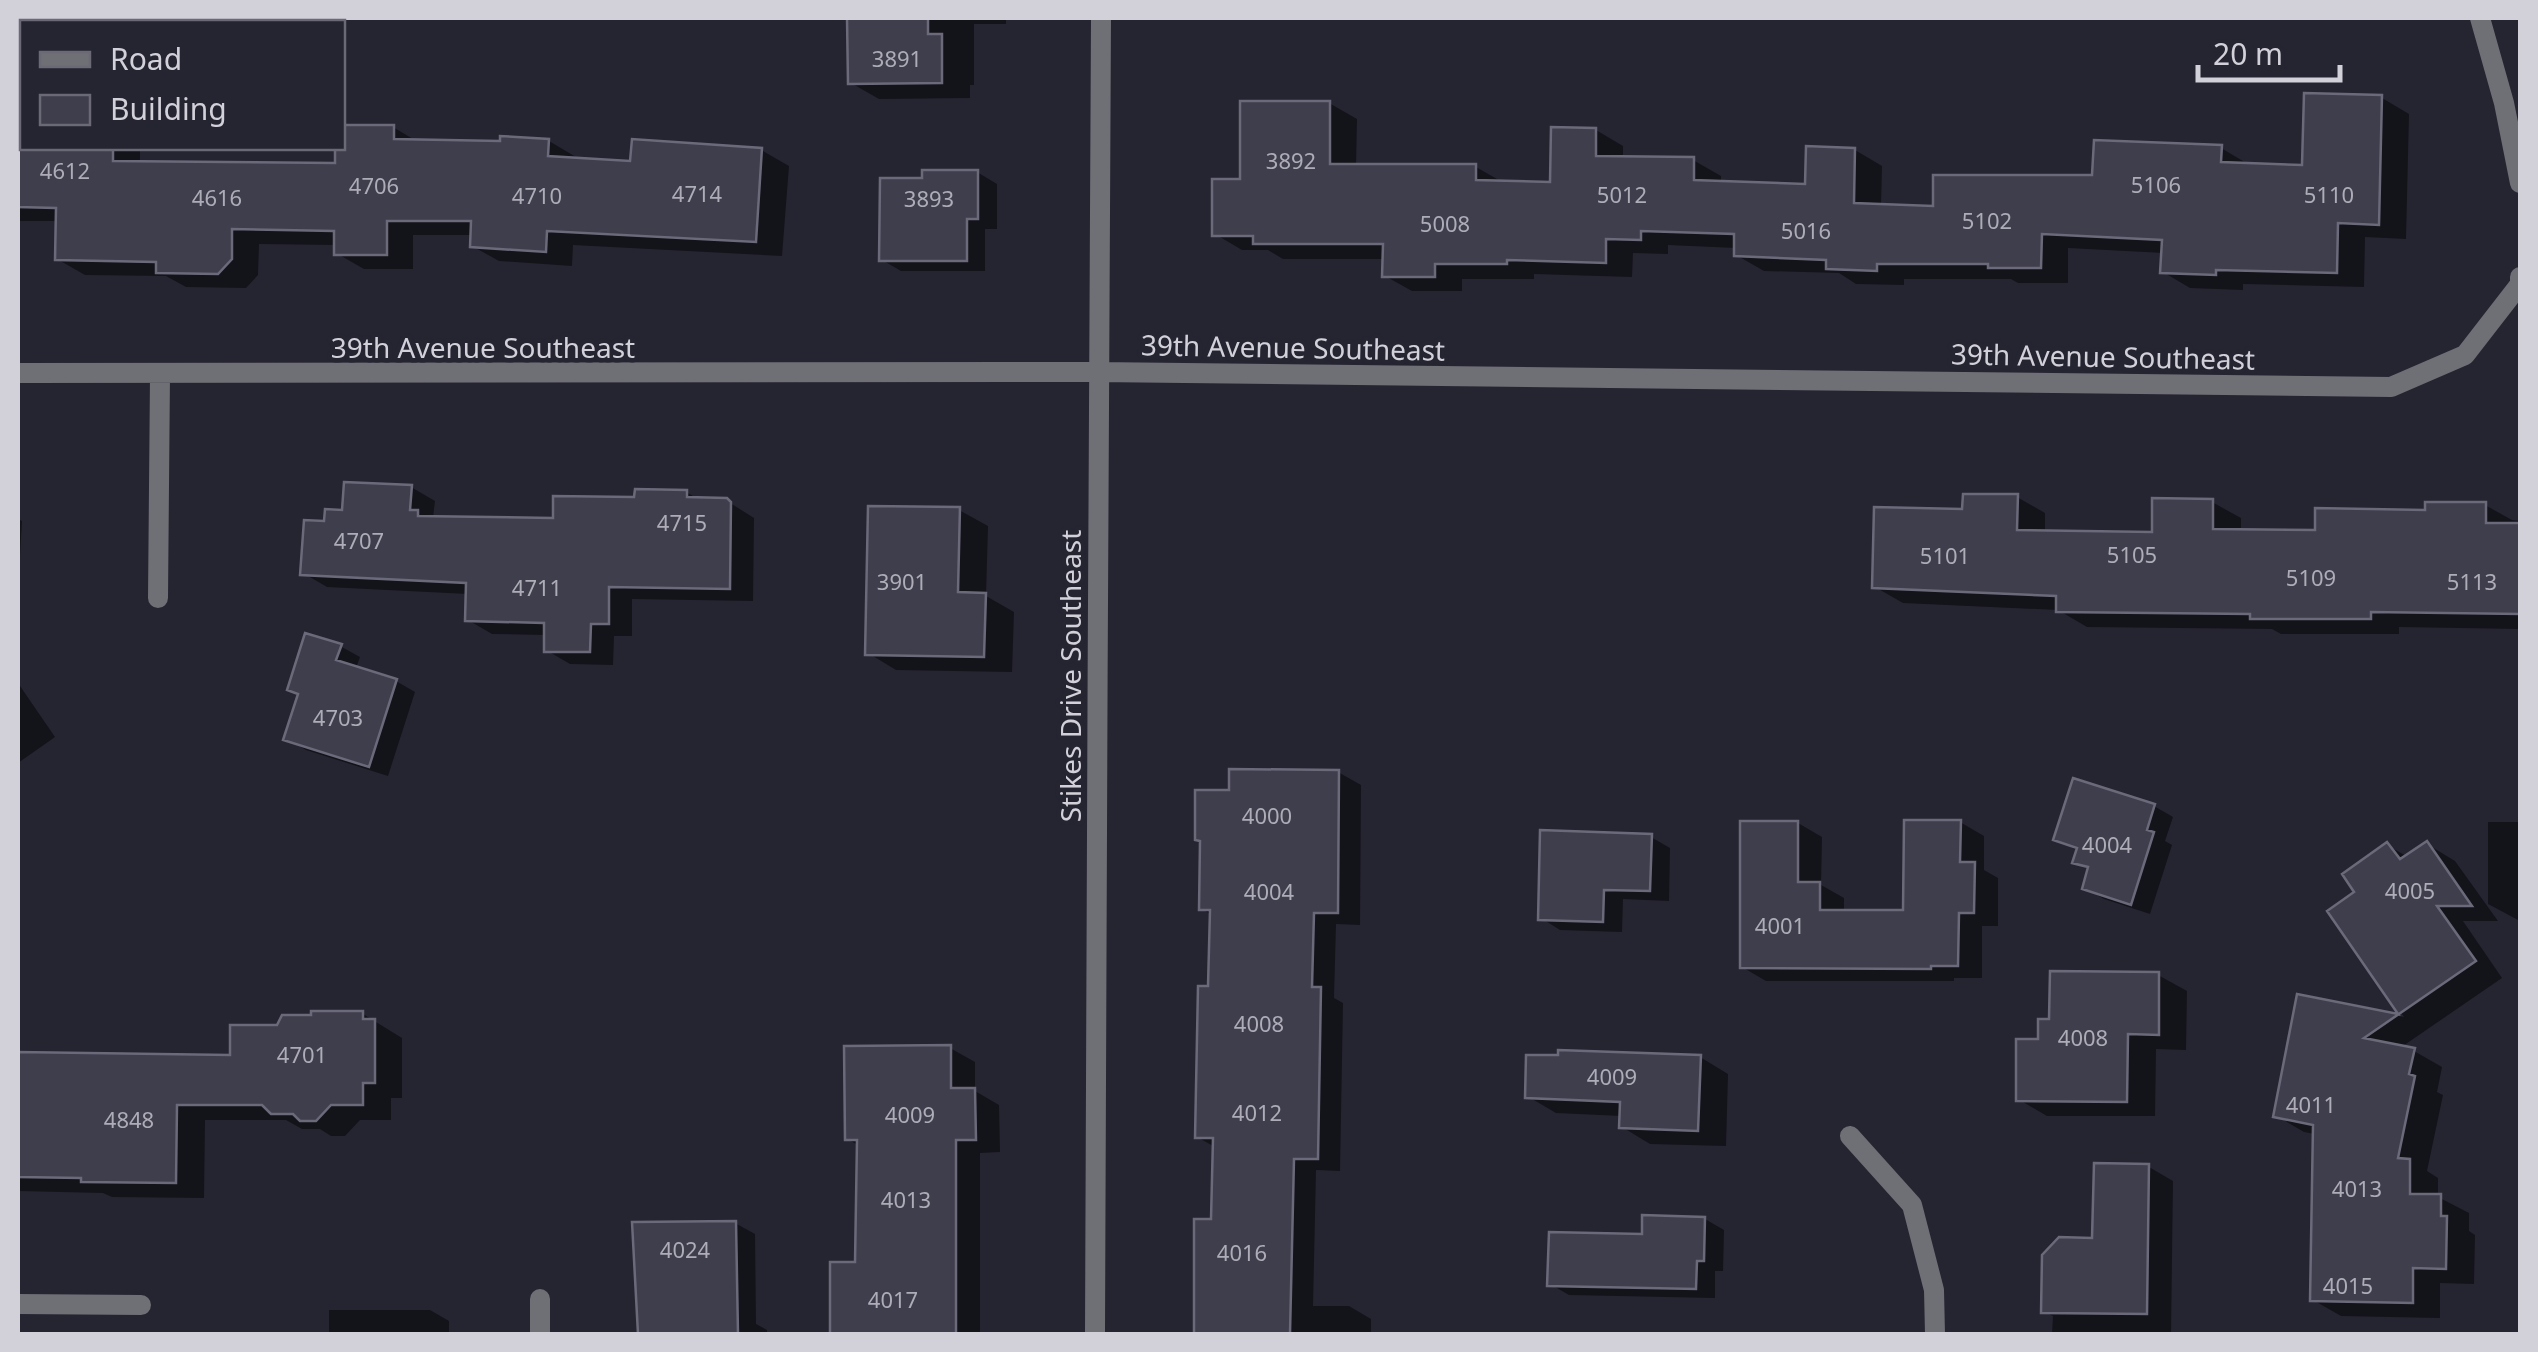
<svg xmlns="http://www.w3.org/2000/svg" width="2538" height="1352" viewBox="0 0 2538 1352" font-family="'Noto Sans',sans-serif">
	<rect width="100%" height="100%" fill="#252431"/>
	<!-- shadow -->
	<path fill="#0007" d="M850,18H1006V24H974V85H970V98L879,99L851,83Z
		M2382,98L2409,114L2406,239L2365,237L2364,287L2243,284V290L2190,288L2163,272L2164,253L2068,248V283H2018L2011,279H1904V285L1856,284L1839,273L1764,271L1736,255V248L1668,245V254L1633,253L1632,277L1534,274V279H1462V291H1412L1385,276V259H1283L1268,250H1242L1215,234L1243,181L1329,103L1357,119L1356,167H1476L1504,183L1553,185L1596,130L1623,146V159L1693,160L1721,176V184L1807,187L1855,150L1882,166L1881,207L1936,208L2221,148L2248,164L2304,168Z
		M18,115H22V148H140V164L337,165V148L393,127L418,142L549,141L576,157V161L633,164L761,150L789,166L782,256L573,245L572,266L499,261L472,246L473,235H413V269H364L336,253V245L259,244L258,275L246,288L186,287L166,276L85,275L57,259L58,221H18Z
		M977,172L997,184V229H985V271H901L882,260L925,180Z
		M411,487L435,501L433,518L555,521L637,500L686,492L700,500L727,501L754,518L753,601L632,599V636H614L613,665L570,664L546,650L547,635L492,634L468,620V594L327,587L303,573L326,523Z
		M2017,497L2045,513V533L2155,534L2212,502L2241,518V532L2318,533L2485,505L2512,520L2520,521V629L2399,627V634H2281L2272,629L2087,627L2058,610L1903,603L1875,587L1965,512Z
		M959,510L988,526L986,596L1014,612L1012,672L896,670L868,653Z
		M18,519L22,521L19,573H18Z
		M340,646L360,657L356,668L396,681L415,692L388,776L306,750L286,738Z
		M18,683L55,737L18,763Z
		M1338,772L1361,785L1360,925L1336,924L1334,998L1343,1003L1340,1171L1316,1170L1313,1306H1349L1371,1319V1334H1196L1197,1221H1213L1215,1147L1197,1137L1210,988L1212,915L1202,909L1231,793Z
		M2154,806L2173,817L2165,841L2172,845L2150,914L2104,899L2085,888L2090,870L2075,861L2078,851L2056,839Z
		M1960,822L1984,836V870L1998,878V926H1982V978H1954V981H1766L1742,967L1798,823L1822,837L1821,885L1844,898V913H1905Z
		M2488,822H2520V921L2488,904Z
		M1651,837L1670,848L1669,901L1623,899L1622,932L1560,930L1541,918Z
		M2427,844L2455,861L2498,921H2463L2502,978L2400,1048L2414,1051L2442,1067L2437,1092L2443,1095L2427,1171L2438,1178V1197L2469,1213V1231L2475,1235L2474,1284L2440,1283V1318L2341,1316L2313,1300L2315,1134L2304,1132L2275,1115L2299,996L2404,1017L2330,912L2357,893L2387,845L2408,857Z
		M2158,975L2187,991L2186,1050L2156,1049L2155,1116H2047L2018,1099L2051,1021Z
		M363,1014L402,1038V1098H391V1120H360L345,1136H331L320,1129H302L286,1120H205L204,1198L112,1197L103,1193L18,1191V1055L232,1058L278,1027Z
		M950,1048L975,1062V1091L999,1105L1000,1152L980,1153V1334H832V1264H858L860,1146L847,1139Z
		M1700,1057L1728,1074L1726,1146L1650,1144L1622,1127V1116L1556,1113L1527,1096Z
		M2149,1167L2173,1181L2171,1334H2052L2053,1316L2043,1311Z
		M1705,1219L1724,1230L1723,1271H1715V1298L1569,1295L1550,1284L1644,1237Z
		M735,1223L755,1234L756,1324L767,1330V1334H640V1289Z
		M329,1310H430L449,1321V1334H329Z"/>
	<!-- building -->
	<path fill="#3f3e4d" stroke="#6b6a7a" stroke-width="2.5" d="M847,18H928V34H942V83L848,84Z
		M2304,93L2382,95L2379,225L2338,223L2337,273L2216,270V275L2160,273L2162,240L2042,234L2041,268H1988V264H1877V271L1826,269V260L1734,256V234L1641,231V240L1606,239V263L1507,260V264H1435V277H1382L1383,244H1253V236H1212V179H1240V101H1330V164H1476V180L1550,182L1551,127L1596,128V156L1694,157V180L1805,184L1806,146L1855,148L1854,203L1933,206V175H2092L2094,140L2222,145L2221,162L2302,165Z
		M342,125H394V139L500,141V136L549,139L548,156L630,161L632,139L762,148L756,242L547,231L546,252L470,247L471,221H387V255H334V231L232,229V259L218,274L156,273V262L55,260L56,208L18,207V148H113V161L335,163V148H342Z
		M922,170H978V219H967V261H879L880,178H922Z
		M344,482L412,485L410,510H418V516L553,518V496L634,497L635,489L687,490V497L727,498L731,502L730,589L609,587V624H591L590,652H544V623L465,621L466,583L300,575L304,520L324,521L325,509L342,510Z
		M1963,494H2018L2017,530L2152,532V498L2213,499V529L2315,530V508L2425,510V502H2486V523H2520V614L2371,612V619H2250V614L2056,612V596L1872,588L1874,507L1962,509Z
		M868,506L960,507L958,592L986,593L984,657L865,655Z
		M305,633L342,644L336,660L397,679L369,767L283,740L298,694L287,690Z
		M1229,769L1339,770L1338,913H1314L1312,987H1321L1318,1159H1294L1290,1334H1194V1219H1211L1213,1138H1195L1198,986H1208L1210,910H1199L1200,841L1195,840V790H1229Z
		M2073,778L2155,804L2147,830L2154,832L2131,905L2082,889L2088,867L2072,863L2077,848L2053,840Z
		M1904,820H1961L1960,862H1975L1974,913H1959L1958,966H1931V969L1740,968V821H1798V882H1820V910H1903Z
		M1540,830L1652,834L1650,891L1604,890L1603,922L1538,920Z
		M2427,841L2472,906H2437L2476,961L2364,1038L2415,1048L2409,1074L2415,1076L2398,1158L2410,1159V1194H2441V1216H2447L2446,1269L2413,1268V1303L2310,1301L2313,1125L2273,1117L2297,994L2398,1014L2327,911L2354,892L2342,874L2387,842L2400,859Z
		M2050,971L2159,972V1035L2128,1034L2127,1102L2016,1101V1039H2038V1019H2049Z
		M311,1011H363V1019H375V1083H363V1105H331L316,1121H300L293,1114H271L262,1105H177L176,1183L81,1182V1178L18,1177V1052L230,1055V1025H277L282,1015H311Z
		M951,1045V1088H975L976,1140H956V1334H830V1262H855L857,1140H845L844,1046Z
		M1558,1050L1701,1055L1698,1131L1619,1128L1620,1102L1525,1098L1526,1055H1558Z
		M2094,1163L2149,1164L2147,1314L2041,1313L2042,1255L2059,1237L2092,1238Z
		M1642,1215L1705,1217L1704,1261H1697L1696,1289L1547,1286L1549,1232L1642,1234Z
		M736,1221L738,1334H638L632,1222Z"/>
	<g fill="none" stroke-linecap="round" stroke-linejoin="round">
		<!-- minor -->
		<path stroke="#6f6f76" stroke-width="20" d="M2480,18L2504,103L2520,183
			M18,373L1097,372L2391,387L2465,355L2520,284V277
			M158,598L160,375
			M1850,1136L1912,1205L1934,1290L1935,1334
			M540,1299V1334
			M18,1304L141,1305
			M1095,1334C1098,895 1097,457 1101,18"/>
	</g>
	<g text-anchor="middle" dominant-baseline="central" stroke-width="9" stroke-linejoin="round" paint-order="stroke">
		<!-- number labels -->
		<g font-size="22" fill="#adacb7">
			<text x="897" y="58">3891</text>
			<text x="1291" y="160">3892</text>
			<text x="65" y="170">4612</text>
			<text x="2156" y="184">5106</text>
			<text x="374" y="185">4706</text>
			<text x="697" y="193">4714</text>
			<text x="1622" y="194">5012</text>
			<text x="2329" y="194">5110</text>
			<text x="537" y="195">4710</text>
			<text x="217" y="197">4616</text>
			<text x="929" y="198">3893</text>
			<text x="1987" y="220">5102</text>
			<text x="1445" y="223">5008</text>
			<text x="1806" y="230">5016</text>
			<text x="682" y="522">4715</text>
			<text x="359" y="540">4707</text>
			<text x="2132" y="554">5105</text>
			<text x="1945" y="555">5101</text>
			<text x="2311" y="577">5109</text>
			<text x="902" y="581">3901</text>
			<text x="2472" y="581">5113</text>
			<text x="537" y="587">4711</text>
			<text x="338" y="717">4703</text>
			<text x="1267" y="815">4000</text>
			<text x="2107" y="844">4004</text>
			<text x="2410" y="890">4005</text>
			<text x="1269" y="891">4004</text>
			<text x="1780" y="925">4001</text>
			<text x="1259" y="1023">4008</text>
			<text x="2083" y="1037">4008</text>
			<text x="302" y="1054">4701</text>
			<text x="1612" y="1076">4009</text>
			<text x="2311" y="1104">4011</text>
			<text x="1257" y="1112">4012</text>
			<text x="910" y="1114">4009</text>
			<text x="129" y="1119">4848</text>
			<text x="2357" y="1188">4013</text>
			<text x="906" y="1199">4013</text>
			<text x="685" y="1249">4024</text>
			<text x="1242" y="1252">4016</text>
			<text x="2348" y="1285">4015</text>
			<text x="893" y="1299">4017</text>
		</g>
		<!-- street labels -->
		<g font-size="28" fill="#d2d1da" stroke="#252431">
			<text x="483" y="347">39th Avenue Southeast</text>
			<text transform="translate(1293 347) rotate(1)">39th Avenue Southeast</text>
			<text transform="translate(2103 356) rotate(1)">39th Avenue Southeast</text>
			<text transform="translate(1070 676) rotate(-90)">Stikes Drive Southeast</text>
		</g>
	</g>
	<!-- border -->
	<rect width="2538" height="1352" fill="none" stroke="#d2d1da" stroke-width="40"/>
	<!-- legend -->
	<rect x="20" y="20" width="325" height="130" fill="#252431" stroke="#6a6975" stroke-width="2.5"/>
	<rect x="40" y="52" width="50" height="15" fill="#6f6f76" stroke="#6a6975" stroke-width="2.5"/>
	<text x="110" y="70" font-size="30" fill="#d2d1da">Road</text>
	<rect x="40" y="95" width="50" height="30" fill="#3f3e4d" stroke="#6a6975" stroke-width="2.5"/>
	<text x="110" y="120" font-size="30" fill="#d2d1da">Building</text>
	<!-- scale -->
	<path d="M2198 65v15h142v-15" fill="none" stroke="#d2d1da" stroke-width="5"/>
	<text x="2213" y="65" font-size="30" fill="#d2d1da" stroke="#252431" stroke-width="8" paint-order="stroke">20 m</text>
</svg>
